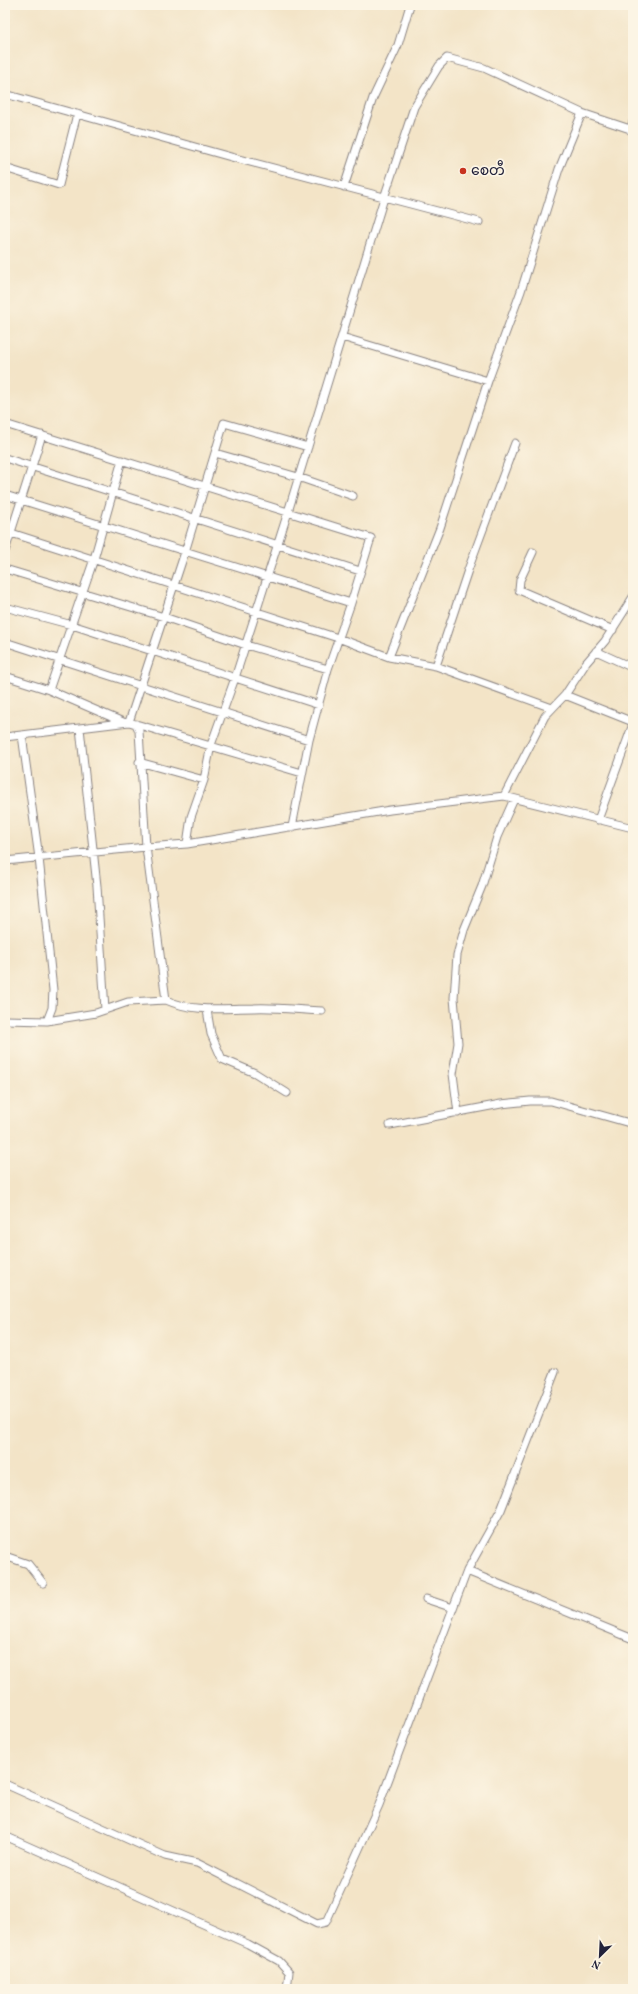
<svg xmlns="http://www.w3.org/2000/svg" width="638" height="1994" viewBox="0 0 638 1994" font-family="Vollkorn,'Noto Sans Myanmar',serif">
	<rect width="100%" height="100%" fill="#fcf5e5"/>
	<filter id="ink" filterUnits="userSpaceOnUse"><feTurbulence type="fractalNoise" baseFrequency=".025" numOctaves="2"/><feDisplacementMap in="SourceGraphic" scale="8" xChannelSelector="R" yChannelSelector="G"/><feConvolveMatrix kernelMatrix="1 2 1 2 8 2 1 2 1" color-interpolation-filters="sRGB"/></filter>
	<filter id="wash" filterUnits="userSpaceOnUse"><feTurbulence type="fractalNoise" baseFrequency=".012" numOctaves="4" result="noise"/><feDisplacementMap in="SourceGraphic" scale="16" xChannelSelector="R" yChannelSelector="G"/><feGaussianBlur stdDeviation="0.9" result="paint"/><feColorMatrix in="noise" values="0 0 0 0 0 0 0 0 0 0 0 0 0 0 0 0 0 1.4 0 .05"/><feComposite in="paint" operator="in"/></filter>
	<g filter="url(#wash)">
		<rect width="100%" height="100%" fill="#f3e4c7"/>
	</g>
	<g filter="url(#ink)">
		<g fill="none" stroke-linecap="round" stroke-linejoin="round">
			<!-- street casing -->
			<g stroke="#8a8381" stroke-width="9">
				<path id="street" d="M5,94L231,157L479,222
					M630,130L633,122
					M5,168L59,185L77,114
					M344,187L373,98L398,45L410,5
					M342,337L488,381
					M5,424L371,538L351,603L328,669L309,740L292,827
					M215,453L298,477L353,496
					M5,458L360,571
					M5,495L351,603
					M5,531L338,638L389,657L436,666L552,708
					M5,551L42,435
					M533,552L520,580L519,590L613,630
					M5,569L164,617L246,645L328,669
					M5,607L72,625L319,705
					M5,642L309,740
					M596,651L633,668
					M389,657L440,528L488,381L521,291L559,169L582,113L633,130
					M436,666L468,570L515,443
					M5,676L49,690L123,722
					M49,690L94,559L122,460
					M565,695L633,722
					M129,722L185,552L224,423L308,447
					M80,728L97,886L105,1010
					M22,735L39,858L53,990L52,1008L47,1021
					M5,737L129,722L302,773
					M139,762L204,780
					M504,796L545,716L565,695L586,663L605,641L633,597
					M598,820L633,724
					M187,844L191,817L204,780L211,745L235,678L288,512L384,198L414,107L439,66L447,58L484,68L582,113
					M5,861L146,847L187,844L390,810L504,796L633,828
					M166,1000C195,1013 223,1008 254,1008C276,1007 299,1010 322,1011
					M207,1010L211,1034L222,1059L255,1073L287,1093
					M5,1020L47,1021L96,1013L128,1002L166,1000L146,847L139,731L136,724
					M458,1113L453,1074L458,1043L454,998L457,955L464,930L482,886L497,837L514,799
					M390,1125L501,1104L530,1101H551L633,1124
					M5,1556L28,1564L43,1583
					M467,1571L633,1639
					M426,1599L453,1608
					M5,1784L165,1856L197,1863L317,1924L326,1922L379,1805L467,1571L501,1510L555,1372
					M5,1836L248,1944L279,1961L289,1972L287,1989"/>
			</g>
			<!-- street -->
			<use href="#street" stroke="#fff" stroke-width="7"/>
		</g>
	</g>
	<!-- markers -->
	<circle fill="#c8321e" stroke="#fcf5e5" stroke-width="1.5" cx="463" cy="171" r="4"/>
	<g text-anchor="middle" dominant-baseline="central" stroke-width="3.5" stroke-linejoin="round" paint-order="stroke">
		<!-- poi labels -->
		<g font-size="14" fill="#22223b" stroke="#fcf5e5" text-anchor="start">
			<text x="471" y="171">စေတီ</text>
		</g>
	</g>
	<!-- margin -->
	<rect width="638" height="1994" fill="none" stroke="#fcf5e5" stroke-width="20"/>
	<!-- north arrow -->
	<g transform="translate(600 1956) rotate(204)" stroke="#fcf5e5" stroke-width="3" paint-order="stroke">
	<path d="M0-3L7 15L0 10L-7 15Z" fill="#22223b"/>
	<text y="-6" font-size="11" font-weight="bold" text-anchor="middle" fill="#22223b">N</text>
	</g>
</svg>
